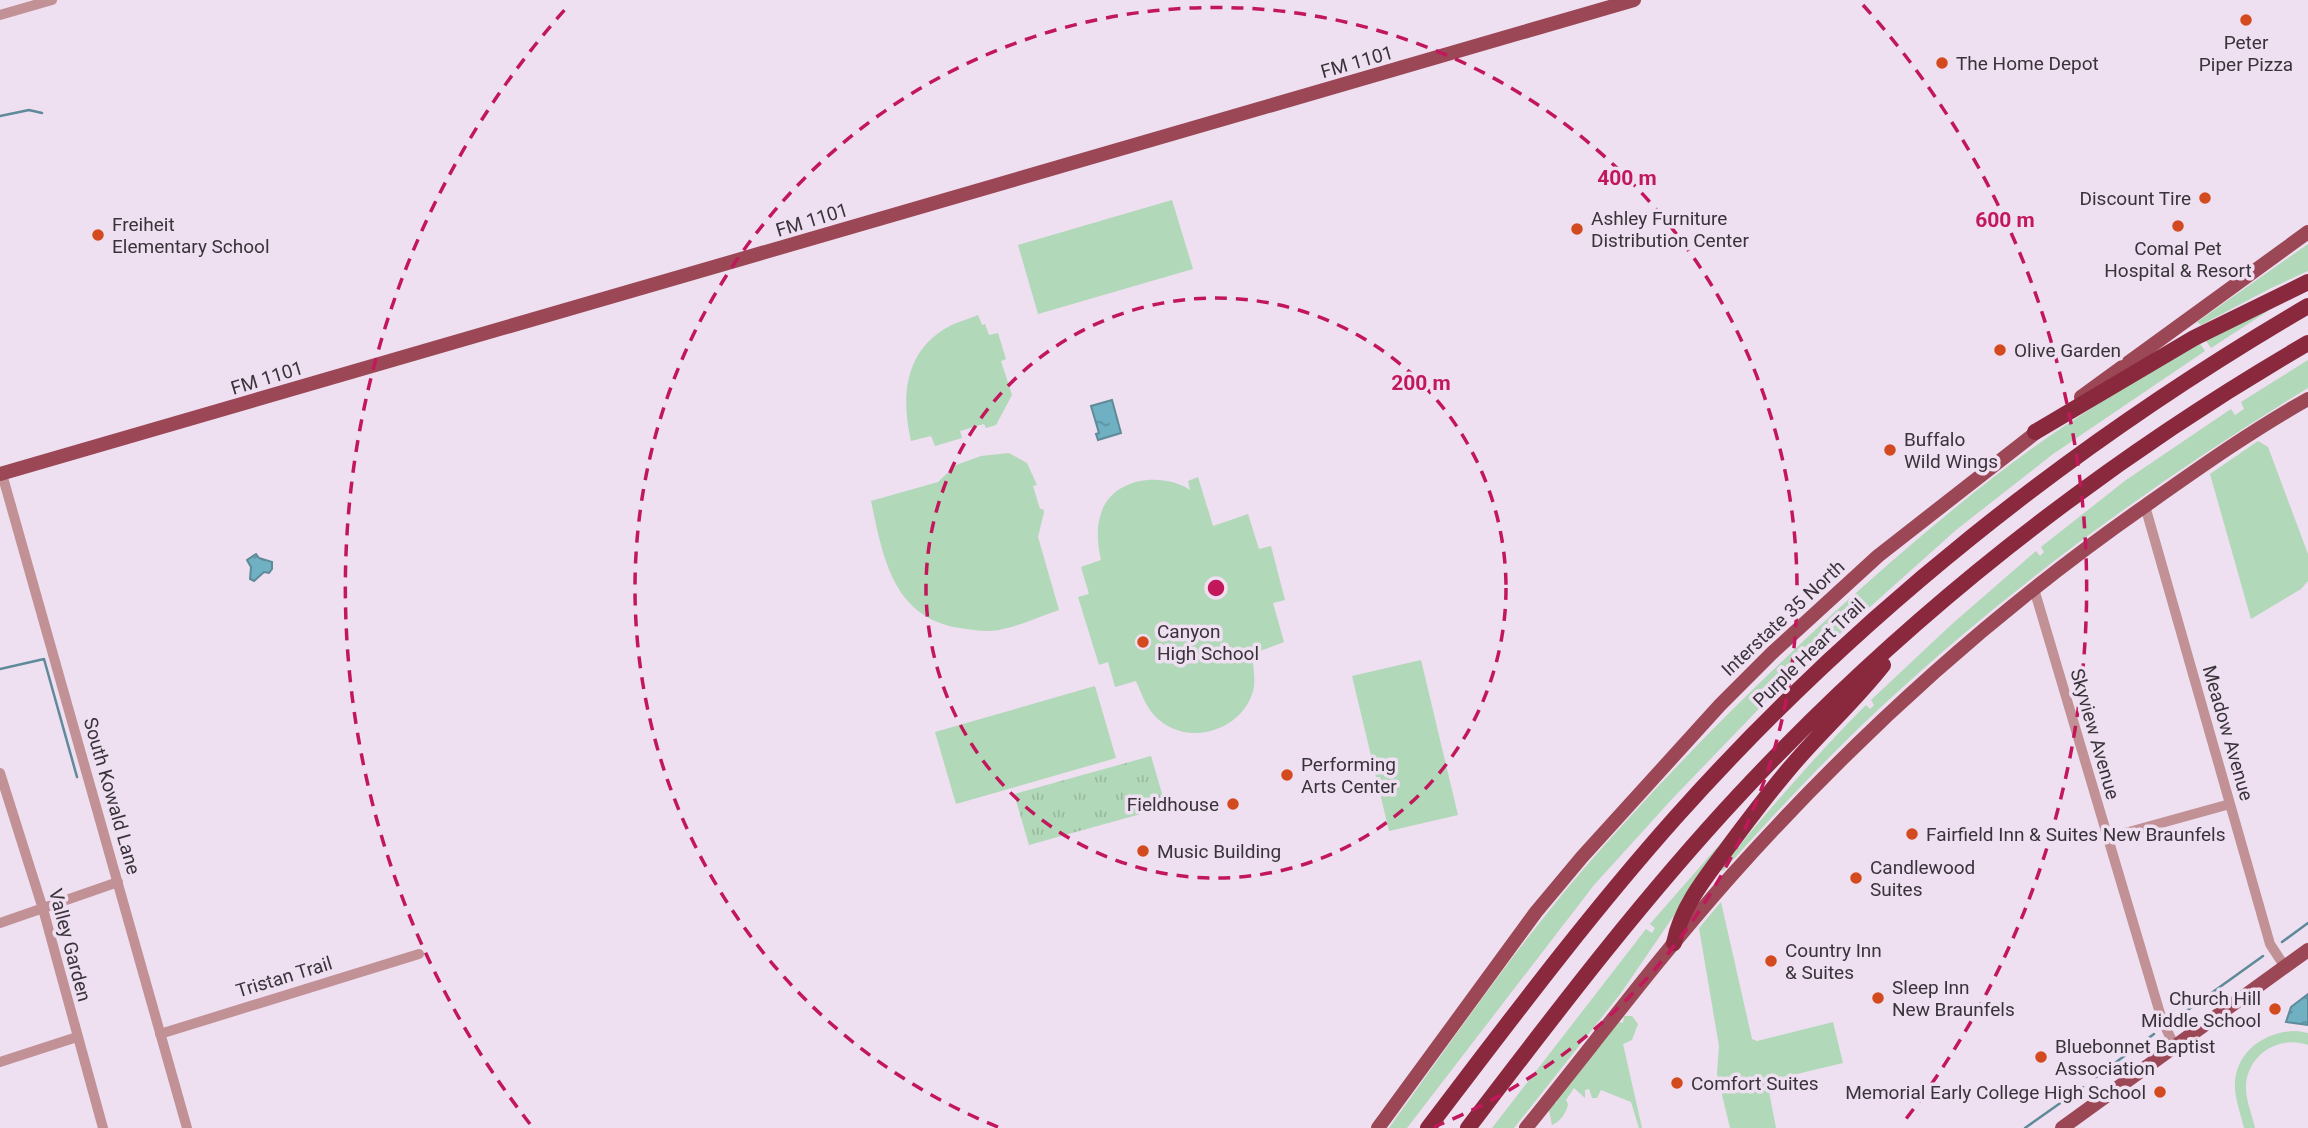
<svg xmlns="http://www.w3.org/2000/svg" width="2308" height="1128" viewBox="0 0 2308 1128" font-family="Roboto,sans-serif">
	<defs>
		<pattern id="park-tufts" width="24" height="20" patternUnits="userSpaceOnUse" patternTransform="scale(1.75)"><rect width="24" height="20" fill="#b1d8b8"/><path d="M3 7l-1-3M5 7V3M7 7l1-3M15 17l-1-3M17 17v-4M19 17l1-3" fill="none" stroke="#99ba9f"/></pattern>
		<pattern id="water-ripples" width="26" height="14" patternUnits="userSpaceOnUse" patternTransform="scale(1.75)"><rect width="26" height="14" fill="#6fb0c3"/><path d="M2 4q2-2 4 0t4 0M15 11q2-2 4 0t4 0" fill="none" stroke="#5c909f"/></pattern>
	</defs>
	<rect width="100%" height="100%" fill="#eedff1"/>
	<!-- green -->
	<path fill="#b1d8b8" d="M1172,200L1193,269L1038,314L1018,245Z
		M2308,244V271L2271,288L2201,325L2197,322Z
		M2264,307L2268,311L2211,348L2204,338Z
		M978,315L982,325L985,324L989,335L998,333L1006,359L1001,361L1012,395L996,425L986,428L984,424L960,431L962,438L935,446L931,436L911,441C901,398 904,351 948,327C957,322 969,319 978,315Z
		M2199,342L2205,351L2053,454L1956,530L1776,691L1673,798L1594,885L1407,1128H1389C1451,1042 1512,953 1581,872C1677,761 1782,657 1892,561C1941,519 1991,477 2044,440C2094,405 2147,374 2199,342Z
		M2308,360V388C2149,485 1997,596 1862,725C1813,772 1768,821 1723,871L1720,869C1767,812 1814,757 1866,705L1870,709L1874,705L1871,700L1952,624L2036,551L2040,556L2044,552L2041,547L2126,480L2231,409L2235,415L2244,409L2241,402Z
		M2258,441L2268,447L2308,554V581L2301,589L2251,619L2210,474Z
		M1009,453L1027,463L1037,485L1033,486L1040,509H1043L1044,512L1038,537L1059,610C1041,616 1022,625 1003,629C989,633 974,630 960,628C893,618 883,557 871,501L938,482L956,465L981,456Z
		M1198,477L1213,526L1248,514L1259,549L1271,546L1285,600L1273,603L1284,642L1252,654C1253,664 1255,678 1254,687C1245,732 1184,749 1154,715C1145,705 1141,692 1136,681L1115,687L1108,662L1099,665L1078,597L1089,594L1081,567L1101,560C1098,546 1096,531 1100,517C1109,478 1161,471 1190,490L1188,481Z
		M1421,660L1458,815L1389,831L1352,676Z
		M1095,686L1116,758L956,804L935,732Z
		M1733,829L1621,993L1514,1128H1492L1646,929L1652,933L1655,928L1650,924Z
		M1721,902L1752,1039L1757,1041L1833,1022L1843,1063L1767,1081L1776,1128H1730L1717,1074L1719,1046L1699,928Z
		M1624,1016H1632L1638,1024L1632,1040L1623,1044L1642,1128H1639L1631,1102L1601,1090L1597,1098H1592L1589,1089L1585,1090V1098L1574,1088L1566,1100L1568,1104C1567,1112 1560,1122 1552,1125L1549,1110L1554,1103H1557L1556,1100L1619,1022L1623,1023Z
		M2297,1031L2308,1033V1045C2280,1035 2249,1053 2246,1084C2245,1099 2252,1114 2255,1128H2244C2241,1115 2236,1102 2235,1089C2233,1053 2264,1031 2297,1031Z"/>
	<!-- park -->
	<path fill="url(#park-tufts)" d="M1151,756L1166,807L1029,845L1014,794Z"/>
	<!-- water -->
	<path fill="url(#water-ripples)" stroke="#5f8a9a" stroke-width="2" d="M1112,400L1121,433L1098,440L1096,434L1099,433L1091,406Z
		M256,554L259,558L272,562V569L269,573L264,572L254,581L250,579L251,567L247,560Z
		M2308,994V1025L2286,1022L2291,1007Z"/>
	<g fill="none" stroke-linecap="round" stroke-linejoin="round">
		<!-- stream -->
		<path stroke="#5f8a9a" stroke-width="2.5" d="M0,116L29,110L42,113
			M0,669L44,659L77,777
			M2282,942L2308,923
			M2171,1022L2263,956
			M2096,1077L2154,1034
			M2025,1128L2083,1087"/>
		<!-- minor -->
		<path stroke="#c19196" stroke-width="10" d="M0,15L52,0
			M2,474L187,1128
			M2145,506L2270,944L2285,967
			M2034,589L2162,1020L2175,1047
			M0,773L43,909L103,1128
			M2107,838L2230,804
			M0,923L118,882
			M160,1034L419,954
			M0,1062L77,1037"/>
		<!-- major -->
		<path stroke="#9b4755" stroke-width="14" d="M2081,397L2308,232
			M0,474L1634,0
			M1378,1128L1536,912L1582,857L1720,705L1772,653L1878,556L2043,427
			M1526,1128C1594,1044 1659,957 1731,876C1855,737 1993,612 2145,506C2199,468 2251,431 2308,399
			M2062,1128L2308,950"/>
		<!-- highway -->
		<path stroke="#8a293e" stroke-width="16" d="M2035,432L2194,338L2308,282
			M1674,943C1681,908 1704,879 1726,850C1746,823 1767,795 1789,769C1819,733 1854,702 1883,665
			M1428,1128C1508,1023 1587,917 1675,818C1856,615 2073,443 2308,306
			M1468,1128C1555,1014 1642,899 1740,794C1905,617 2099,464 2308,343"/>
	</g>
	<!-- distance rings -->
	<g fill="none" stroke="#c2185b" stroke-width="3.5" stroke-dasharray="12 9">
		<circle cx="1216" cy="588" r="290"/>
		<path d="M998 1127A581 581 0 1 1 1434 1127"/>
		<path d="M530 1124A871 871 0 0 1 569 5M1863 5A871 871 0 0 1 1902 1124"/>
	</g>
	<!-- markers -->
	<g fill="#d24a1e" stroke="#eedff1" stroke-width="2.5">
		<circle cx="2246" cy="20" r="7"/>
		<circle cx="1942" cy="63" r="7"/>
		<circle cx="2205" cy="198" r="7"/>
		<circle cx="2178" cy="226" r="7"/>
		<circle cx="1577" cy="229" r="7"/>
		<circle cx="98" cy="235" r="7"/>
		<circle cx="2000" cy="350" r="7"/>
		<circle cx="1890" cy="450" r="7"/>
		<circle cx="1143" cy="642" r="7"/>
		<circle cx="1287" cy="775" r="7"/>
		<circle cx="1233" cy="804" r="7"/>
		<circle cx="1912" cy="834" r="7"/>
		<circle cx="1143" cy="851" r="7"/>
		<circle cx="1856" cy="878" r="7"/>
		<circle cx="1771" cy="961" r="7"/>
		<circle cx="1878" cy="998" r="7"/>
		<circle cx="2275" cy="1009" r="7"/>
		<circle cx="2041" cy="1057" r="7"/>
		<circle cx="1677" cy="1083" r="7"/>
		<circle cx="2160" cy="1092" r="7"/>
	</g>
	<g text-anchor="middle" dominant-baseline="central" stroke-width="7" stroke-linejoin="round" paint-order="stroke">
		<!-- poi labels -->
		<g font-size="19" fill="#39333a" stroke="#eedff1" text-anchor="start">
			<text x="2246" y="42" text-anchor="middle">Peter<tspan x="2246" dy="22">Piper Pizza</tspan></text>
			<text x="1956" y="63">The Home Depot</text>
			<text x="2191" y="198" text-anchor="end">Discount Tire</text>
			<text x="1591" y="218">Ashley Furniture<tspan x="1591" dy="22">Distribution Center</tspan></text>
			<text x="112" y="224">Freiheit<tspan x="112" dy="22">Elementary School</tspan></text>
			<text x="2178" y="248" text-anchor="middle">Comal Pet<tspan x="2178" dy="22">Hospital &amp; Resort</tspan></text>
			<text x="2014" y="350">Olive Garden</text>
			<text x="1904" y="439">Buffalo<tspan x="1904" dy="22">Wild Wings</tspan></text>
			<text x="1157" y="631">Canyon<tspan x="1157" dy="22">High School</tspan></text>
			<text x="1301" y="764">Performing<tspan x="1301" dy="22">Arts Center</tspan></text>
			<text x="1219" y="804" text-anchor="end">Fieldhouse</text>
			<text x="1926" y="834">Fairfield Inn &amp; Suites New Braunfels</text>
			<text x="1157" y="851">Music Building</text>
			<text x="1870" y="867">Candlewood<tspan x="1870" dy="22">Suites</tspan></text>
			<text x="1785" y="950">Country Inn<tspan x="1785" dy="22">&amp; Suites</tspan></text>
			<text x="1892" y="987">Sleep Inn<tspan x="1892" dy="22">New Braunfels</tspan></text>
			<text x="2261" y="998" text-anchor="end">Church Hill<tspan x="2261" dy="22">Middle School</tspan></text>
			<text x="2055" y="1046">Bluebonnet Baptist<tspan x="2055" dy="22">Association</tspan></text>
			<text x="1691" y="1083">Comfort Suites</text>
			<text x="2146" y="1092" text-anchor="end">Memorial Early College High School</text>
		</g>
		<!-- street labels -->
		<g font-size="19" fill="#39333a" stroke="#eedff1">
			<text transform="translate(1357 62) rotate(-16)">FM 1101</text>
			<text transform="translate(812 220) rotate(-17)">FM 1101</text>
			<text transform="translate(267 378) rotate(-17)">FM 1101</text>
			<text transform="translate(1783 618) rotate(-43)">Interstate 35 North</text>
			<text transform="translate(1809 653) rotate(-44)">Purple Heart Trail</text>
			<text transform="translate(2228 733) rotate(74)">Meadow Avenue</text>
			<text transform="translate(2095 734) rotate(74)">Skyview Avenue</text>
			<text transform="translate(112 796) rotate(74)">South Kowald Lane</text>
			<text transform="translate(70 945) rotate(75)">Valley Garden</text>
			<text transform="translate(284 977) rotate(-17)">Tristan Trail</text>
		</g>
	</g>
	<circle cx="1216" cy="588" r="10" fill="#c2185b" stroke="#eedff1" stroke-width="3.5"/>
	<g font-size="21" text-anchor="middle" font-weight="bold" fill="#c2185b" stroke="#eedff1" stroke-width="7" stroke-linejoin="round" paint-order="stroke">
		<text x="1627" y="185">400 m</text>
		<text x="2005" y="227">600 m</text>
		<text x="1421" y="390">200 m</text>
	</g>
</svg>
